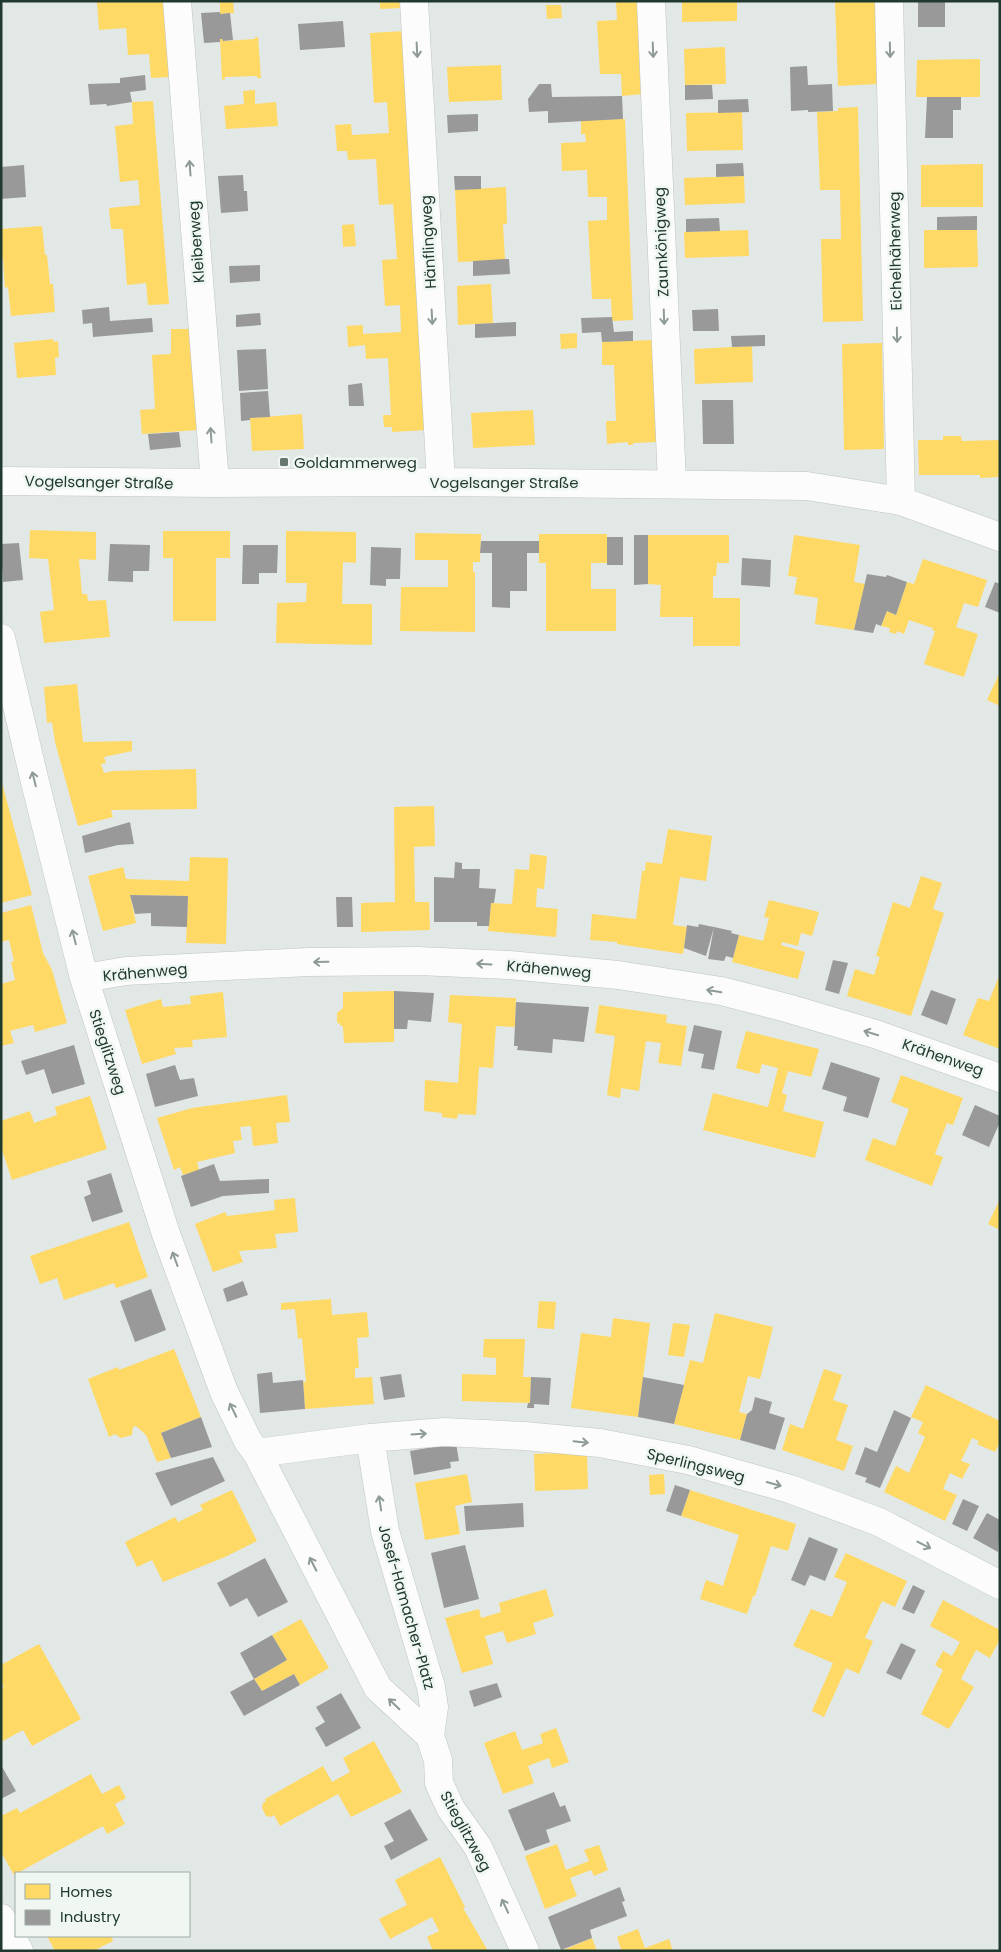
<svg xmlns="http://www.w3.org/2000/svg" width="1001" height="1952" viewBox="0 0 1001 1952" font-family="Poppins,sans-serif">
	<rect width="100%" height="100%" fill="#e2e8e5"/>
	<!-- homes -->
	<path fill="#ffd966" d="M109,1H164L170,77L151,78L149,54L128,55L126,28L99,30L97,2Z
		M220,1H233L234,13L220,14Z
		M380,1H402V8L380,9Z
		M616,1H639L643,94L622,96L621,74H600L597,21L617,20Z
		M682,1H737V21L682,22Z
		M835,1H875L877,84L838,86Z
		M546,5H561L562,18L547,19Z
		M404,31L427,430L392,432V427H384L383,415H391L388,358L366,359L365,345L348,347L347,326L363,325V334L401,332L400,305L385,306L382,260L397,259L393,204L379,205L376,159L348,160L347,151H337L335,125L351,124L352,135L389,133L387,102L374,103L370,33Z
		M255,37H258L261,78H257V76L225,77V79L222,80L220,39H222L223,41L255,39Z
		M725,47L726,84L685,85L684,49Z
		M980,59V97H916L917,60Z
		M501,65L502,100L449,102L447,67Z
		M255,90V104L276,102L278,126L226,129L224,106L244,104L243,91Z
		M153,101L169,304L148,305L146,283L127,285L123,229H111L109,208L140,205L138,180L120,182L115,126L133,124L132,102Z
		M858,107L863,321L823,322L821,239H841L840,190H820L817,112L838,111V108Z
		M742,112L743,150L687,151L686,113Z
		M625,119L633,320L613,321L612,320L611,299H592L588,221L607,220V197H588L587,170L562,171L561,143L586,142L585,134H581V120Z
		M983,164V207H921V165Z
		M744,176L745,203L685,205L684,178Z
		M506,187L507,224H503L505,260L458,262L455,190Z
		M354,224L356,246L343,247L342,225Z
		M42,226L45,255H47L50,284H53L55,312L11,316L8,287L5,288L3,258L1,259V229Z
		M748,230L749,256L685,258L684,232Z
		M924,230H977L978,267L924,268Z
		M491,284L493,323L458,325L457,286Z
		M171,329H190L198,430L142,434L140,410L155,409L152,355L171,354Z
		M577,333V348L561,349L560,334Z
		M53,339L54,342L58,341L59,357L55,358L56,375L17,378L14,343Z
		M653,340L657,442L633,443V445H628V442L607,444L606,421H616L614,365H602V342Z
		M882,343L884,449L844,450L842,344Z
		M752,346L753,382L695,384L694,349Z
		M533,410L535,445L473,448L471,413Z
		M302,414L304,449L252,451L250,418Z
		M943,436H961L962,441L1000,440V477L980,478V475H919L918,440H943Z
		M30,530L96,532V560L79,559L82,594H87L88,601L106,600L110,637L44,643L40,612L54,610L48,559L29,558Z
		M163,531H230V558H216V621H173V558H163Z
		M286,531L356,532V563L343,562L342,604H372V645L276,643L277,603L306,602L307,583H286Z
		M415,533L481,534L480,562H473V572H475V632L400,631L401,587H448V560H415Z
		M539,534H607V563H591V589H616V631H546V563H539Z
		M648,535H729V563H717L716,576H713V598H740V646H693V617H660L661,585L648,584Z
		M794,535L860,545L854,582L865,584L854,630L815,624L818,598L794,594L797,577L788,576Z
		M923,559L987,580L978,607L964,603L956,627L978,634L964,677L924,664L935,631L932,630L933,628L909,620L904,634L897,631L896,634L889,632L890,628L881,626L887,611L896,615L907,582L914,584Z
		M1000,672V706L987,700Z
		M77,684L83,742L132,741V751L104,757L106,763L101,764L104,773L113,771L196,769L197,809L111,810L113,817L78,826L55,742L52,722L47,723L44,687Z
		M1,779L32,895L1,903Z
		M434,806L435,846L414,847L415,902H429L430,930L361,932V903L395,902L394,807Z
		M668,829L712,836L706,881L680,877L673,925L687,927L683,954L617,944V942L590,940L592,914L636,919L642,871H645L646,862L662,864Z
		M530,854L547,856L544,889L537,888L536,907L558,909L556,937L488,931L491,903L512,904L515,869L529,870Z
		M190,857L228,858L226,944L186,943L188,896L130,895L136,923L103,931L88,876L123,867L126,879L189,881Z
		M921,876L942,883L933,909L944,913L911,1016L847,996L855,969L874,975L880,957L876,956L893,902L910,908Z
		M769,900L819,912L812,936L801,933L798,946L782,942L781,945L805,952L798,979L732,962L739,935L763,941L769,918L764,917Z
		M31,905L43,953L52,970L67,1023L35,1032L33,1025L10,1031L14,1043L1,1046V984L15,980L11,962L14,961L9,940L1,942V913Z
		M1000,974V1049L963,1035L978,998L989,1001Z
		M394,991V1042L344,1043L343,1027L337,1022V1013L343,1008V992Z
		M223,992L227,1037L192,1040L193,1047L174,1048L176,1054L142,1064L125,1010L161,999L163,1007L191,1004L190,996Z
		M450,995L516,998L515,1027L496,1026L493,1068L479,1067L476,1115L458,1114L457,1119L442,1117V1113L424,1111L425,1080L458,1083L462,1024L448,1022Z
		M599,1005L667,1015L666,1023L687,1026L681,1066L658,1063L661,1043L646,1041L639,1091L621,1088L620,1098L607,1095L615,1036L595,1033Z
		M746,1031L819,1049L811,1077L788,1071L782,1093L787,1095L783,1111L824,1122L815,1158L703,1130L713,1093L768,1107L778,1068L762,1064L759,1074L736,1068Z
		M901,1075L963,1098L953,1125L947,1123L935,1154L943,1157L932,1186L865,1160L873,1138L895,1146L909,1109L891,1102Z
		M287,1095L290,1122L276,1123L278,1143L253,1146L251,1126L240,1127L242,1140L233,1141L235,1153L197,1162L199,1170L183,1175L180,1167L174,1170L157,1118L192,1108Z
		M90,1096L107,1149L12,1180L1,1147V1121L30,1111L34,1123L57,1115L55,1107Z
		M295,1198L298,1232L275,1234L277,1248L239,1251L243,1262L213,1272L195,1224L225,1212L227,1216L275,1210L274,1200Z
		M1000,1199V1230L988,1224Z
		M129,1222L148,1277L116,1288L114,1283L64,1300L57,1278L40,1284L30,1256Z
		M331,1299L332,1315L367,1312L369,1337L357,1338L359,1368H355V1378L372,1377L374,1404L305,1409L303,1382H306L302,1338L298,1339L295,1309L281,1310V1303Z
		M539,1301L556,1302L554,1329L537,1328Z
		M715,1313L773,1327L760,1379L748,1376L739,1412L747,1414L740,1440L674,1424L690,1360L703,1363Z
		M613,1318L650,1323L638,1417L571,1408L581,1333L611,1337Z
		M673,1323L690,1325L684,1357L668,1355Z
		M484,1339H525L523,1377H531L530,1403L462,1401V1374L496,1375V1358L483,1357Z
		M174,1349L201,1417L161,1433L171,1458L157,1462L146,1435L136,1426L133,1427L132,1435L121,1438L115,1434L109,1437L88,1379L118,1367L119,1370Z
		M824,1369L842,1375L833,1400L848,1405L836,1440L853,1446L844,1471L782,1450L790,1424L803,1429Z
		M926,1385L1000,1421V1442L995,1452L977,1444L979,1441L972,1438L961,1461L970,1464L962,1479L950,1473L943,1489L957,1495L945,1521L884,1492L896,1466L909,1473L925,1437L918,1433L923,1422L911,1417Z
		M587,1452L588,1489L535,1491L534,1454Z
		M467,1474L472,1502L455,1506L460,1534L425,1540L415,1483Z
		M664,1474L665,1494L650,1495L649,1475Z
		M232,1490L257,1541L225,1557L163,1582L152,1560L137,1567L125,1542L175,1517L178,1522L203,1510L200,1505Z
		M690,1490L796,1524L788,1551L771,1546L755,1596H753L747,1614L700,1599L706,1580L723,1586L739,1535L681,1516Z
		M846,1553L907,1581L895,1607L882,1601L865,1638L873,1641L859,1674L846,1668L824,1717L812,1711L833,1663L793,1646L811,1609L832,1617L847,1582L834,1577Z
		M546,1589L554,1616L533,1623L536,1634L507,1643L503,1631L485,1636L493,1664L462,1673L445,1618L479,1609L481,1618L501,1612L499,1603Z
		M943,1600L1000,1630V1639L990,1658L976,1650L961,1679L974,1687L949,1729L921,1714L943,1670L935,1665L943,1651L952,1656L960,1642L930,1626Z
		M301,1619L329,1668L300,1685L294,1674L262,1691L254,1679L287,1660L272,1635Z
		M39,1644L81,1719L32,1746L23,1730L1,1742V1688L4,1687L1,1682V1665Z
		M556,1728L569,1762L552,1768L549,1758L528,1766L534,1783L503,1794L484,1743L515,1731L522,1750L543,1743L540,1734Z
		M374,1741L402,1792L351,1817L338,1794L280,1826L274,1815L270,1817L266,1816L262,1808L263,1803L266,1801L265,1799L323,1766L332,1782L350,1772L343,1758Z
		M91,1774L102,1794L119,1785L126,1798L115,1804L125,1824L107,1834L103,1826L14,1875L1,1852V1816L17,1808L20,1813Z
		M557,1844L566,1870L589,1861L584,1850L599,1845L608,1870L594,1876L591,1870L570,1878L577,1896L545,1909L525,1856Z
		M440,1857L465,1907L463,1908L488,1951H433L427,1937L439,1931L432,1917L390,1939L379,1919L407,1905L395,1880Z
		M638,1929L645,1948L669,1939L673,1951H617L621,1949L617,1937Z
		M47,1936H111L113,1941L93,1951H55Z
		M592,1938L597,1951H561Z"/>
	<!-- industry -->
	<path fill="#999" d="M918,1H945V27H918Z
		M220,12V14L230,13L233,40L223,41L222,39H220V42L204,43L201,13Z
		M343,21L345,47L300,50L298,24Z
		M807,66L808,85L832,84L833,111L808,112V110L791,111L790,67Z
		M145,75L146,90L130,92L132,102L107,106L106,104L90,105L88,84L120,83V78Z
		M539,84H551L552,97L622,96L623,119L548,123V111L529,112L528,99Z
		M685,85H712L713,99L685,100Z
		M927,97H961V110H953V138H925Z
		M748,99L749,112L718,113V100Z
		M478,114V131L448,133L447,115Z
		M743,163L744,176L716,177V164Z
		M24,165L26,197L1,199V167Z
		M243,175L244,191H247L248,211L221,213L218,176Z
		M454,176H481V189L455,190Z
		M977,216V230H937V217Z
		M719,218L720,231L686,232V219Z
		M504,259H509L510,274L473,276V261Z
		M260,265V281L230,283L229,266Z
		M109,307L110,321L152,318L153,332L93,337L92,323L83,324L82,310Z
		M718,309L719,331H693L692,310Z
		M260,313L261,325L236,327V315Z
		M612,317L614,332L633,331V341L602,342L601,332L582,333L581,318Z
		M516,322V336L475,338V324Z
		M765,335V346L732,347L731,336Z
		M266,349L268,389L239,391L237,350Z
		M362,383L364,406H349L348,385Z
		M268,391L270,417L250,418V420L241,421L240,393Z
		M702,400H733L734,444H703Z
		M179,432L181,447L150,450L148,434Z
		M634,535H648V584L634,585Z
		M607,537H623V565H607Z
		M481,541H539V553H527V591H510V608L492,607V553H480Z
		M19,543L23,580L3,582L1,544Z
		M110,544L150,545L149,571H133V582L108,581Z
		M243,545H278L277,573H259V584H242Z
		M371,547L401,548L400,579H386V586L370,585Z
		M742,558L771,560L770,587L741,585Z
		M867,574L886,577L887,575L907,582L896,615L887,611L881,626L876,624L873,633L854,630Z
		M995,582L1000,584V613L985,607Z
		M130,822L134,844L118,845L85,853L82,836Z
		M455,862L462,863V869H480L479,888L496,889L494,903H491L489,926H477V922H434V877L454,878Z
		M130,895L188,896L187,927L151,926V913L135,914Z
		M336,897H352L353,927H337Z
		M699,924L714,927L706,956L684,948L687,925L698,927Z
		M714,927L732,931L731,933L739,935L733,958L726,956L724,961L708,959Z
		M833,960L848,963L839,994L825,990Z
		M931,990L956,999L947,1025L921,1015Z
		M394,991L434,993L431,1022L408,1020L407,1029H394Z
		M516,1002L589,1007L584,1042L553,1039L552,1053L517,1050L518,1046H514Z
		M694,1025L722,1031L714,1070L701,1068L704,1054L688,1051Z
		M74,1045L85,1084L52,1094L44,1069L26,1075L21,1061Z
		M831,1062L880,1078L868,1118L843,1111L847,1097L822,1089Z
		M175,1065L180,1080L194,1078L198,1096L155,1107L146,1074Z
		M975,1105L1000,1116V1122L989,1147L962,1135Z
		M214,1164L220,1181L269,1179V1193L223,1196L191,1207L181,1176Z
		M111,1173L123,1212L92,1222L84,1197L91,1194L87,1181Z
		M243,1281L248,1295L227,1302L223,1289Z
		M151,1289L166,1330L135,1342L120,1301Z
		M272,1372L273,1383L303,1380L305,1409L260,1413L257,1374Z
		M401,1374L405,1397L384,1400L380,1377Z
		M531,1377L551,1378L549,1405L534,1404V1408H527L528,1403H530Z
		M643,1377L684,1385L674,1424L638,1417Z
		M755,1397L772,1402L769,1413L785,1418L775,1450L740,1440L747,1414L752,1410Z
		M894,1410L911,1418L880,1488L865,1482L867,1478L855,1474L865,1447L877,1452Z
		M201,1417L212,1447L171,1458L161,1433Z
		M456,1443L459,1461L450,1462L451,1468L414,1475L410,1451Z
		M213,1457L225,1481L171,1506L155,1473Z
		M675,1485L690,1490L681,1516L666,1511Z
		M963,1499L979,1506L967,1531L952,1524Z
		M523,1503L524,1527L466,1531L464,1506Z
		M987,1513L1000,1520L998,1552L973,1538Z
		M809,1537L838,1549L825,1581L810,1575L805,1586L791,1580Z
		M465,1545L479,1599L444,1608L431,1553Z
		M265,1558L288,1602L258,1617L247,1598L230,1607L217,1583Z
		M913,1585L925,1591L914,1614L902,1609Z
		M272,1635L287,1660L254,1679L262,1691L294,1674L300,1685L244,1716L230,1692L254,1679L240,1653Z
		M901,1643L916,1650L901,1680L886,1673Z
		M497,1683L502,1697L474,1707L469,1691Z
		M341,1693L361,1728L326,1747L315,1728L325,1722L316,1707Z
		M1,1765L16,1791L1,1799Z
		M554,1792L560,1807L565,1805L571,1821L546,1830L550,1842L525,1851L508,1810Z
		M410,1809L428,1840L391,1860L384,1846L394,1841L384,1823Z
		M620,1887L625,1901L622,1902L627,1916L590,1930L592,1938L561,1950L548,1917Z"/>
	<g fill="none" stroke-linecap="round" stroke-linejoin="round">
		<!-- minor casing -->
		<g stroke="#bfc5c2" stroke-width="29">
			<path id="minor" d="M177,1L215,483
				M414,1L441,482
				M651,1L672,483
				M889,1L901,501
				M1,481L215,483L441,482L807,486L901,501L1000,537
				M1,638L34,778L84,978L166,1234L224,1392L248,1441L257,1453L378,1688L430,1736
				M84,978L126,971L309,962L418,961L509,965L618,975L721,991L787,1008L875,1034L1000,1078
				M370,1438L385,1531L431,1687L434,1707L430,1736L438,1760L439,1783L451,1809L478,1847L525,1951
				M257,1453L370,1438L444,1432L524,1436L600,1443L688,1460L790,1489L879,1522L1000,1585
				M1,1918L19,1951"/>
		</g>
		<!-- minor -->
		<use href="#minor" stroke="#fbfcfb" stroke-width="28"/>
	</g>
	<!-- one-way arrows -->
	<defs><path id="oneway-shaft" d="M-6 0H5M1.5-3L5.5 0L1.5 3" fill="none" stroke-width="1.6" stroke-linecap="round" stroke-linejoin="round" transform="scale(1.25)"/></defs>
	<g stroke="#8e9b95">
		<use href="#oneway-shaft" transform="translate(417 50) rotate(87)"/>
		<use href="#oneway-shaft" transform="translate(653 50) rotate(88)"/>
		<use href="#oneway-shaft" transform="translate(890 50) rotate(89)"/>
		<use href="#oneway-shaft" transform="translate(190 168) rotate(-94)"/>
		<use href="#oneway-shaft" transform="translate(432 317) rotate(87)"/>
		<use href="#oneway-shaft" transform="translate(664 317) rotate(88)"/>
		<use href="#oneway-shaft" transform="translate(897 335) rotate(89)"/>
		<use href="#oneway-shaft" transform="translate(211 435) rotate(-94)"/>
		<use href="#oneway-shaft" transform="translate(34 779) rotate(-104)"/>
		<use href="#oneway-shaft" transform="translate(74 937) rotate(-104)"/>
		<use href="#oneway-shaft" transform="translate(321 962) rotate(179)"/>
		<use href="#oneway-shaft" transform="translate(484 964) rotate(-177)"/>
		<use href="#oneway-shaft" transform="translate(714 991) rotate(-170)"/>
		<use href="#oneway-shaft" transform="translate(871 1033) rotate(-163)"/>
		<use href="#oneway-shaft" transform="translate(175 1259) rotate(-110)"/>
		<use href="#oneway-shaft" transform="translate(233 1410) rotate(-116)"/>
		<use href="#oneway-shaft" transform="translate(419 1434) rotate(-4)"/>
		<use href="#oneway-shaft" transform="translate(581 1442) rotate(6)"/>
		<use href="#oneway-shaft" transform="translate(774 1484) rotate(16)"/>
		<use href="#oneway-shaft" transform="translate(380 1503) rotate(-99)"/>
		<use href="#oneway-shaft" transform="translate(924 1545) rotate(27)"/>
		<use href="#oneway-shaft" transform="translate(313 1564) rotate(-117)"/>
		<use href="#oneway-shaft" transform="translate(394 1704) rotate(-136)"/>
		<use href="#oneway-shaft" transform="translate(505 1906) rotate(-115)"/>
	</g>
	<!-- markers -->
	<rect fill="#65776f" stroke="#f0f7f2" stroke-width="2" x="279" y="457" width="10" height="10" rx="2.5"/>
	<g text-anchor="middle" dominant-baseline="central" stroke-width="5" stroke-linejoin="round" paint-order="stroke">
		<!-- street labels -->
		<g font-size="15" fill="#213a2f" stroke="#f0f7f2">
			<text transform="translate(196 242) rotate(-94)">Kleiberweg</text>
			<text transform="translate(428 242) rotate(-93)">Hänflingweg</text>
			<text transform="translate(661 242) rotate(-92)">Zaunkönigweg</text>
			<text transform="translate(895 251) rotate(-91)">Eichelhäherweg</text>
			<text transform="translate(99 482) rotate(1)">Vogelsanger Straße</text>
			<text x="504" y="482">Vogelsanger Straße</text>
			<text transform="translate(549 969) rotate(5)">Krähenweg</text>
			<text transform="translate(145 972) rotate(-5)">Krähenweg</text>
			<text transform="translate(108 1052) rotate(72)">Stieglitzweg</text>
			<text transform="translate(943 1057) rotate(19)">Krähenweg</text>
			<text transform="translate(696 1465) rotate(14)">Sperlingsweg</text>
			<text transform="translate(407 1607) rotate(74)">Josef-Hamacher-Platz</text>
			<text transform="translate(466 1831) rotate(61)">Stieglitzweg</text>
		</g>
		<!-- poi labels -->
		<g font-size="15" fill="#213a2f" stroke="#f0f7f2" text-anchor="start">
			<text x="294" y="462">Goldammerweg</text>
		</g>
	</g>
	<!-- border -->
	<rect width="1001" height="1952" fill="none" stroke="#213a2f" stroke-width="5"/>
	<!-- legend -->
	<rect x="15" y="1872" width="175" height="65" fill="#f0f7f2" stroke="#9daba4"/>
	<rect x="25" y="1884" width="25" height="15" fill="#ffd966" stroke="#9daba4"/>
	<text x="60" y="1897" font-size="15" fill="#213a2f">Homes</text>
	<rect x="25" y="1910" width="25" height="15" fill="#999999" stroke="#9daba4"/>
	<text x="60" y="1922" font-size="15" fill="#213a2f">Industry</text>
</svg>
